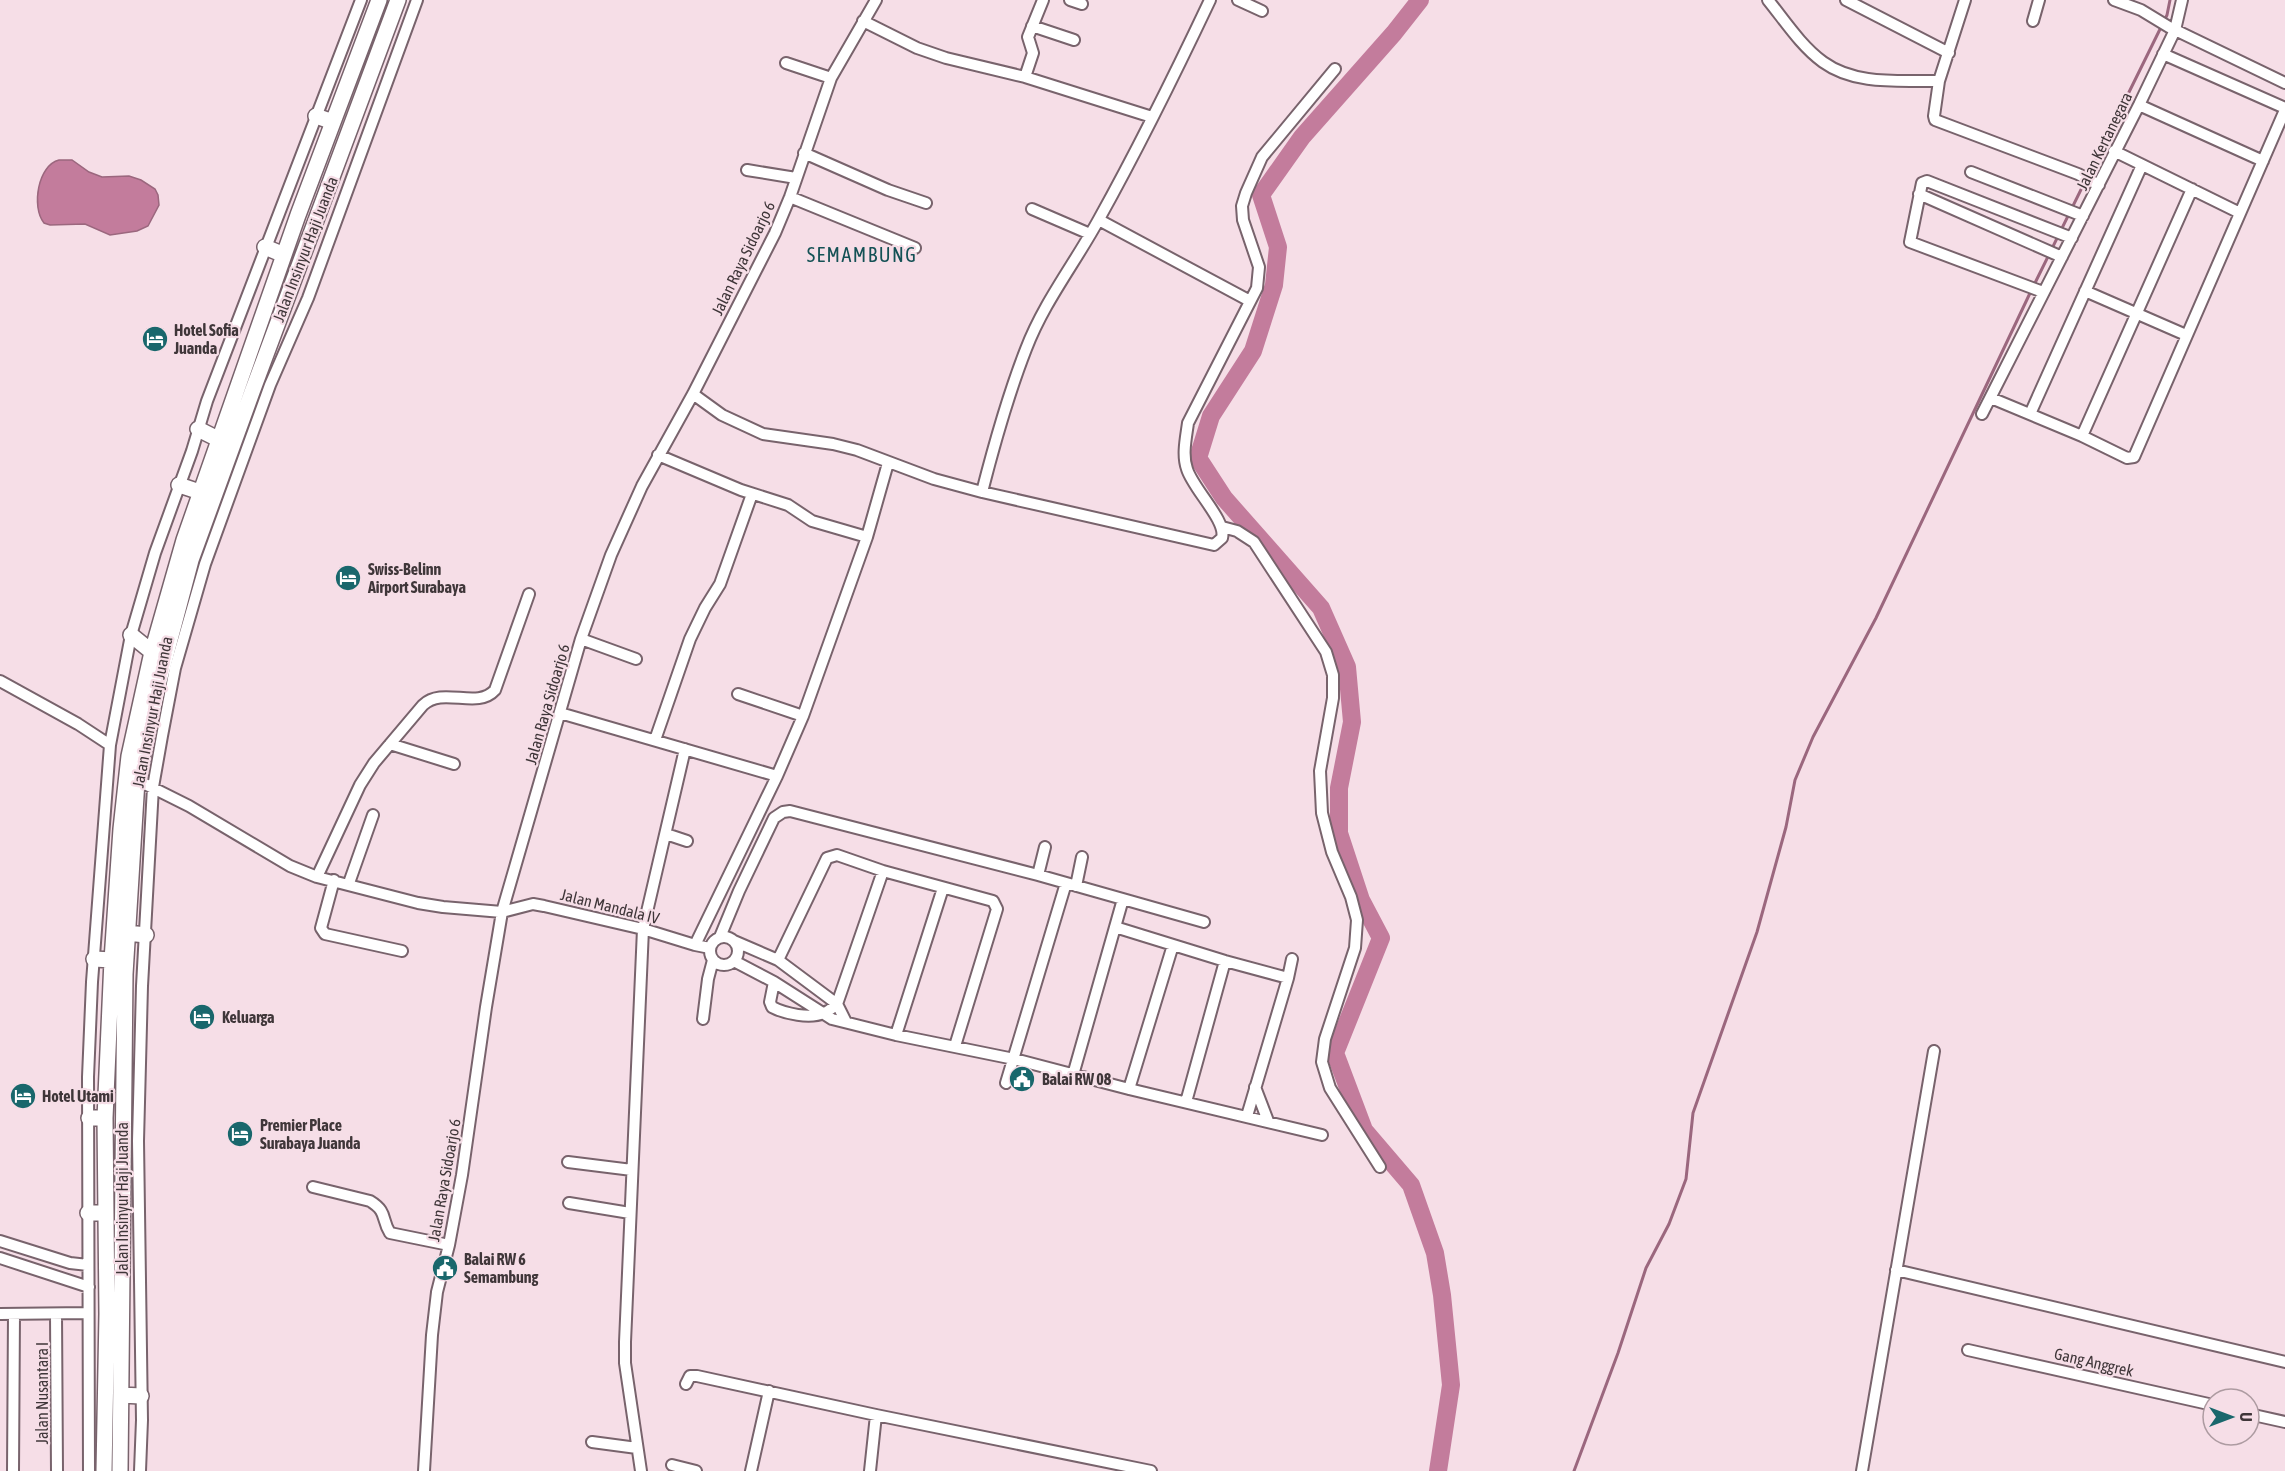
<svg xmlns="http://www.w3.org/2000/svg" width="2285" height="1471" viewBox="0 0 2285 1471" font-family="'Asap Condensed',sans-serif">
	<rect width="100%" height="100%" fill="#f6dee7"/>
	<!-- water -->
	<path fill="#c37c9c" stroke="#9b677e" stroke-width="1.5" d="M59,160H72L89,172L102,177L129,176L141,180L155,189L158,195L159,205L148,226L137,231L110,235L85,224L50,225L44,223C31,207 38,165 59,160Z"/>
	<g fill="none" stroke-linecap="round" stroke-linejoin="round">
		<!-- stream -->
		<path stroke="#9b677e" stroke-width="3" d="M2034,285L2167,15L2170,0
			M1574,1471L1618,1353L1646,1268L1669,1224L1686,1179L1693,1113L1757,932L1786,827L1795,780L1813,737L1876,618L2031,291"/>
		<!-- river -->
		<path stroke="#c37c9c" stroke-width="18" d="M1420,0L1394,33L1302,137L1261,195L1278,247L1274,285L1253,351L1211,416L1198,458L1224,498L1321,608L1347,667L1352,722L1339,788V833L1361,900L1381,938L1335,1053L1364,1130L1411,1185L1435,1253L1442,1295L1451,1385L1438,1471"/>
		<!-- minor casing -->
		<g stroke="#78636c" stroke-width="14">
			<path id="minor" d="M1070,0L1082,4
				M1238,0L1262,11
				M1768,0C1785,21 1801,46 1823,62C1856,86 1901,80 1939,81
				M1846,0L1949,53
				M1965,0L1939,81L1934,116L1935,120L2078,174L2099,185
				M2114,0L2141,10L2169,27L2285,83
				M863,21L917,48L946,58L1025,77L1152,117
				M2033,21L2039,0
				M1032,26L1074,40
				M2163,54L2285,108
				M786,63L831,78
				M1025,77L1033,53L1028,37L1043,0
				M2139,105L2263,161
				M2114,151L2240,213
				M804,153L888,190L926,203
				M747,170L796,178
				M1971,172L2083,216
				M1919,194L2062,257
				M790,197L915,248
				M1032,209L1090,234
				M1099,220L1250,301
				M2085,291L2186,335
				M2043,292L1910,242L1922,183L1927,181L2072,238
				M693,394L722,415L763,434L833,444L857,450L934,479L982,492L1214,545L1222,538C1227,521 1193,489 1187,469C1182,455 1186,438 1188,423L1257,288L1259,267L1243,220L1242,206L1246,193L1262,157L1335,69
				M1991,398L2082,436L2127,458L2134,457L2285,110
				M1982,414L2139,105L2175,30L2182,0
				M2030,414L2142,165
				M2082,436L2192,189
				M658,455L741,490L788,505L812,521L867,537
				M982,492C994,445 1008,395 1026,349C1044,302 1075,263 1099,219C1139,147 1175,74 1210,0
				M1222,527L1237,531L1254,542L1326,652L1333,675V698L1320,771L1322,813L1332,852L1351,897L1357,920L1355,948L1325,1039L1322,1062L1330,1088L1380,1167
				M581,639L636,659
				M0,681L78,724L110,745
				M738,694L803,716
				M560,713L777,776
				M655,740L690,639L705,608L720,584L752,494
				M390,744L454,764
				M137,780L189,806L290,866L317,877L418,903L443,907L502,912L533,904L544,906L643,929L695,945L710,948
				M666,834L687,841
				M1038,875L1045,847
				M317,877L360,785L374,763L423,705C443,686 477,710 495,690L529,594
				M334,880L321,928L325,934L402,951
				M349,883L373,815
				M1076,886L1082,857
				M1115,927L1225,961L1288,978
				M710 951a14 14 0 1 1 28 0a14 14 0 1 1-28 0Z
				M720,937L739,891L774,818L783,812L790,811L1038,875L1204,922
				M734,941L778,960L837,1004L846,1022
				M695,945L777,776L803,716L867,537L888,463
				M778,960L827,858L837,855L883,871L993,901L997,909L955,1046
				M734,961L774,982L832,1019L896,1035L1014,1059L1129,1089L1322,1135
				M774,982L770,1002L772,1007C785,1014 810,1019 824,1013C829,1011 833,1007 837,1004L883,871
				M703,1019L708,979L713,960
				M896,1035L943,888
				M1073,1075L1123,899
				M1006,1083L1066,883
				M1255,1087L1268,1121
				M1129,1089L1173,945
				M1186,1102L1225,961
				M1247,1116L1288,978L1292,959
				M568,1162L632,1170
				M313,1187L370,1201C388,1212 381,1219 390,1233L449,1245
				M569,1203L630,1213
				M0,1241L70,1263L88,1265
				M0,1258L89,1287
				M1896,1270L2285,1362
				M0,1314L88,1313
				M56,1314L57,1471
				M1968,1350L2213,1405
				M686,1384L690,1376H697L876,1415L1151,1471
				M2249,1414L2285,1422
				M592,1442L637,1448
				M672,1465L696,1471
				M13,1471L14,1314
				M89,1471L88,1077L92,982L110,745L131,635L155,553L192,451L207,401L361,0
				M140,1471L142,1420L138,1141L142,986L153,787L162,736L175,668L205,564L270,385L308,298L417,0
				M424,1471L432,1335L437,1292L449,1245L462,1175L486,1007L502,912L581,639L611,555L642,486L693,394L775,233L790,197L831,78L876,0
				M641,1471L625,1363V1342L643,929L685,749
				M751,1471L769,1391
				M870,1471L876,1415
				M1862,1471L1934,1051"/>
		</g>
		<!-- highway casing -->
		<g stroke="#78636c" stroke-width="18">
			<path id="highway" d="M316,116L333,122
				M265,247L284,255
				M198,429L218,439
				M179,485L200,492
				M131,635L152,652
				M127,933L146,935
				M94,959L112,960
				M89,1118H105
				M88,1213H106
				M121,1395L141,1396
				M104,1471L107,1314L105,1118L112,960L121,829L129,756L152,652L184,540L298,215L379,0
				M120,1471L125,974L137,780L159,681L191,560L252,392L398,0"/>
		</g>
		<!-- minor -->
		<use href="#minor" stroke="#fff" stroke-width="10"/>
		<!-- highway -->
		<use href="#highway" stroke="#fff" stroke-width="15"/>
	</g>
	<!-- icons -->
	<defs>
		<g id="hotel-disc" transform="scale(1.35)"><circle r="9.5" fill="#19676c" stroke="#f6dee7"/><path d="M-6-4.5h1.5V1H6V5H4.5V3h-9V5H-6ZM-4 0a1.8 1.8 0 1 1 3.6 0ZM.5 0V-2.5h3Q6-2.5 6 0Z" fill="#fff"/></g>
		<g id="civic-disc" transform="scale(1.35)"><circle r="9.5" fill="#19676c" stroke="#f6dee7"/><path d="M-.6-6.5H3V-4.5H.6V-3L4-1V1h2V6H-6V1h2V-1L-.6-3ZM-1.2 2.5V6h2.4V2.5Z" fill="#fff"/></g>
	</defs>
	<g fill-rule="evenodd">
		<use href="#hotel-disc" x="155" y="339"/>
		<use href="#hotel-disc" x="348" y="578"/>
		<use href="#hotel-disc" x="202" y="1017"/>
		<use href="#civic-disc" x="1022" y="1079"/>
		<use href="#hotel-disc" x="23" y="1096"/>
		<use href="#hotel-disc" x="240" y="1134"/>
		<use href="#civic-disc" x="445" y="1268"/>
	</g>
	<g text-anchor="middle" dominant-baseline="central" stroke-width="4.5" stroke-linejoin="round" paint-order="stroke">
		<!-- street labels -->
		<g font-size="16" fill="#3f3639" stroke="#f6dee7">
			<text transform="translate(2104 141) rotate(-64)">Jalan Kertanegara</text>
			<text transform="translate(305 249) rotate(-69)">Jalan Insinyur Haji Juanda</text>
			<text transform="translate(743 258) rotate(-64)">Jalan Raya Sidoarjo 6</text>
			<text transform="translate(547 704) rotate(-74)">Jalan Raya Sidoarjo 6</text>
			<text transform="translate(152 712) rotate(-79)">Jalan Insinyur Haji Juanda</text>
			<text transform="translate(610 906) rotate(14)">Jalan Mandala IV</text>
			<text transform="translate(444 1180) rotate(-80)">Jalan Raya Sidoarjo 6</text>
			<text transform="translate(122 1199) rotate(-90)">Jalan Insinyur Haji Juanda</text>
			<text transform="translate(2094 1362) rotate(13)">Gang Anggrek</text>
			<text transform="translate(42 1393) rotate(-90)">Jalan Nusantara I</text>
		</g>
		<!-- poi labels -->
		<g font-size="16" font-weight="bold" fill="#3f3639" stroke="#f6dee7" text-anchor="start">
			<text x="174" y="330">Hotel Sofia<tspan x="174" dy="18">Juanda</tspan></text>
			<text x="368" y="569">Swiss-Belinn<tspan x="368" dy="18">Airport Surabaya</tspan></text>
			<text x="222" y="1017">Keluarga</text>
			<text x="1042" y="1079">Balai RW 08</text>
			<text x="42" y="1096">Hotel Utami</text>
			<text x="260" y="1125">Premier Place<tspan x="260" dy="18">Surabaya Juanda</tspan></text>
			<text x="464" y="1259">Balai RW 6<tspan x="464" dy="18">Semambung</tspan></text>
		</g>
		<!-- quarter labels -->
		<g font-size="20" letter-spacing="1.5" fill="#145155" stroke="#f6dee7">
			<text x="862" y="254">SEMAMBUNG</text>
		</g>
	</g>
	<!-- north arrow -->
	<g transform="translate(2231 1417) rotate(90)"><circle r="28" fill="#f6dee7" stroke="#ad9ba1" stroke-width="1.5"/>
	<path d="M0-4.5L10 22L0 15L-10 22Z" fill="#19676c"/>
	<text y="-9" font-size="16" font-weight="bold" text-anchor="middle" fill="#3f3639">U</text>
	</g>
</svg>
